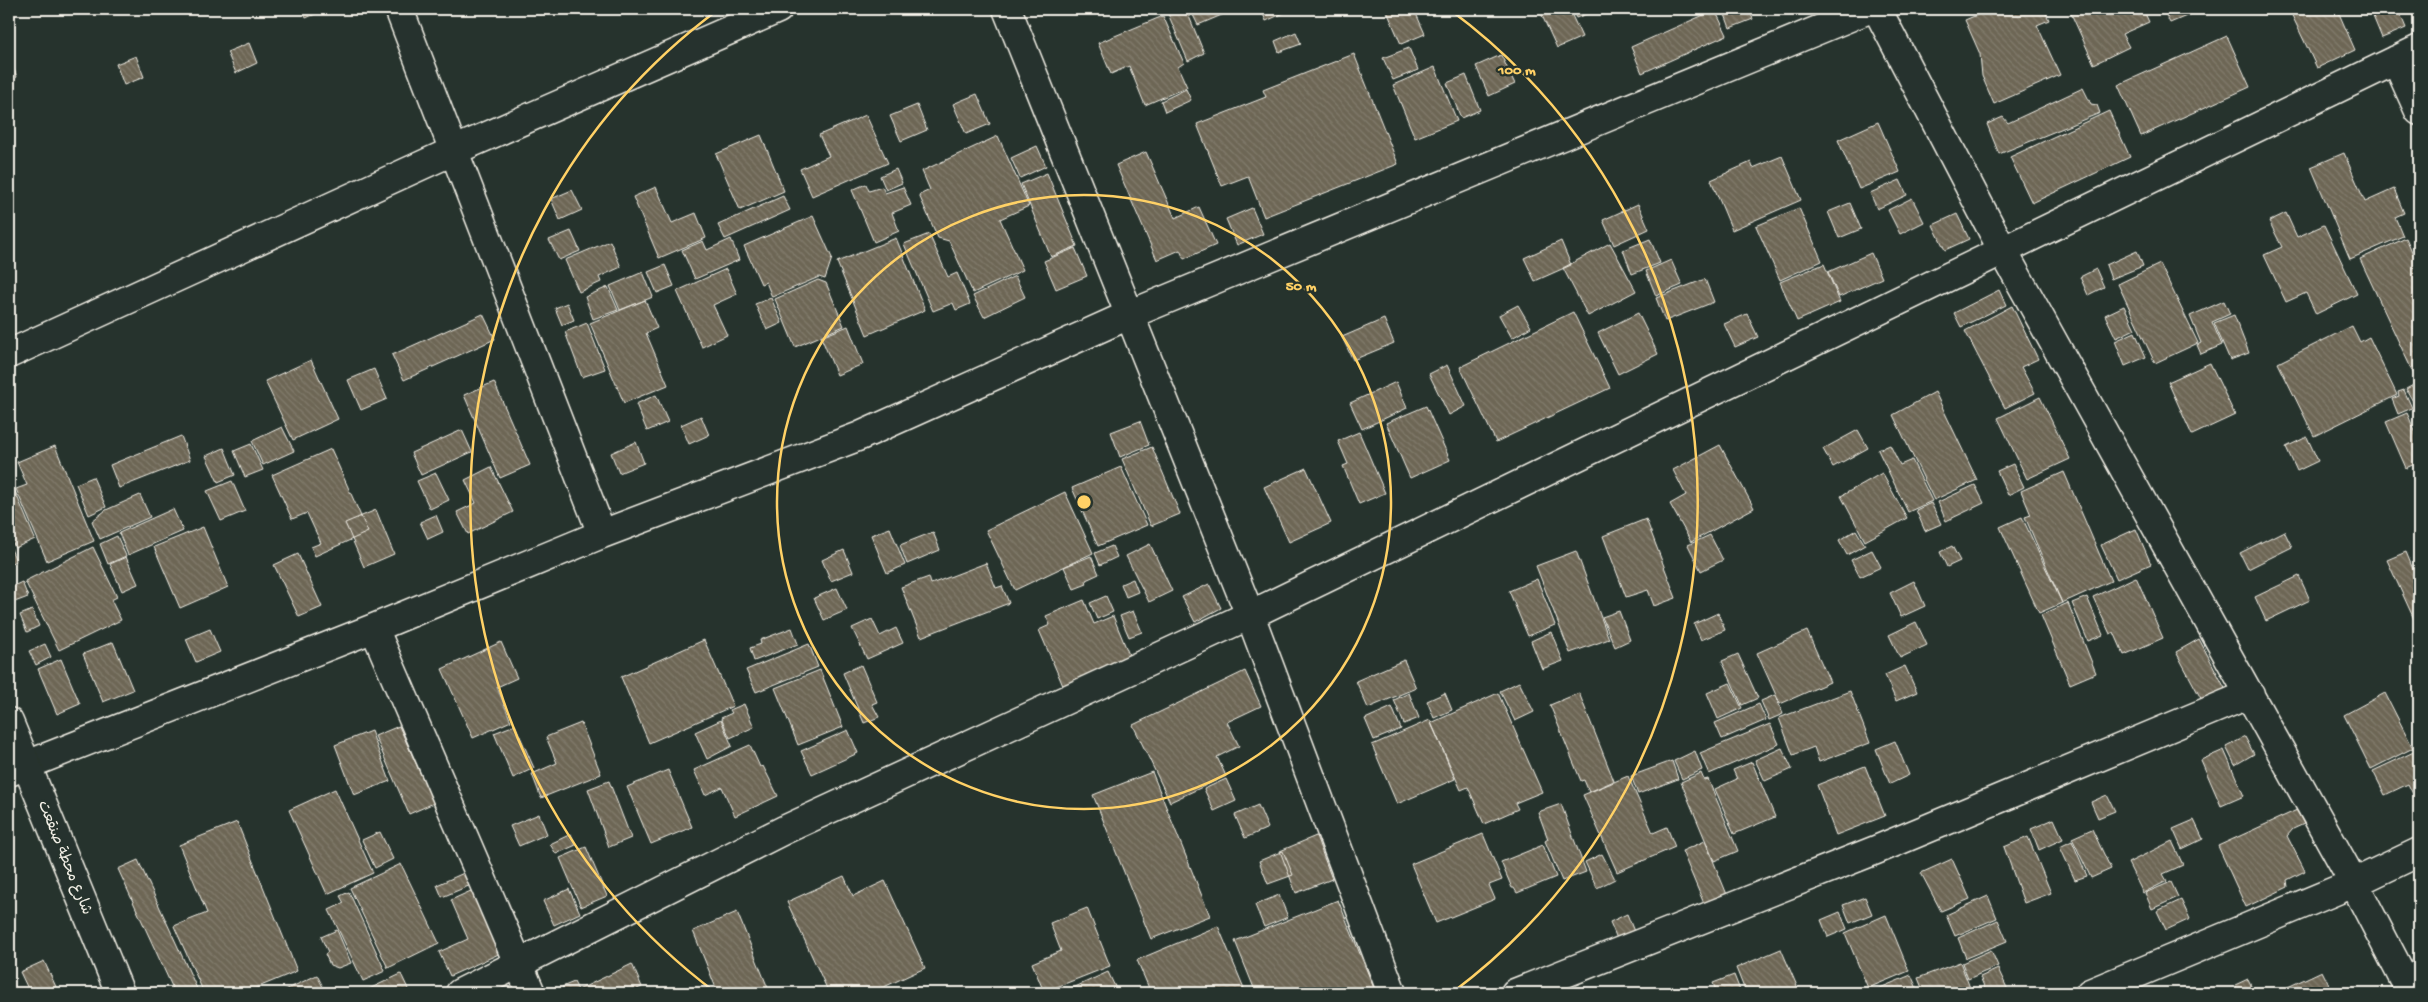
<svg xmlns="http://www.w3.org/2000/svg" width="2428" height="1002" viewBox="0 0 2428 1002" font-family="'Gochi Hand','Playpen Sans Arabic',sans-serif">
	<defs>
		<pattern id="building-back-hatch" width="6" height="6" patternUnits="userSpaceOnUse" patternTransform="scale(1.25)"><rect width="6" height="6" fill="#6d6655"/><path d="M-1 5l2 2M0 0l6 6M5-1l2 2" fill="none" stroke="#827c6d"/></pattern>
	</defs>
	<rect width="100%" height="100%" fill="#26332d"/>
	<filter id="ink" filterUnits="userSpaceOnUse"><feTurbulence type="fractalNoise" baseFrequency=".02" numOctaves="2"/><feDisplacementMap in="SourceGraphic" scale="10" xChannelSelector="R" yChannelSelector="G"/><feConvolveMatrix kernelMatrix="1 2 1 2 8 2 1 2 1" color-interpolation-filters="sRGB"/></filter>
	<g filter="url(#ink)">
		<!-- building -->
		<path fill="url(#building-back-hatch)" stroke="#f4f1e8" d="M302,9H327L306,18Z
			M538,9H559L540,15Z
			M1166,9H1186L1204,53L1188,61Z
			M1190,9H1236L1198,25Z
			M1261,9H1293L1266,21Z
			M1386,9H1414L1425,34L1401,44Z
			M1539,9H1569L1582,37L1557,48Z
			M1572,9H1599L1576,18Z
			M1723,9H1749L1753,19L1730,28Z
			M1991,9H2044L2049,20L2037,25L2060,75L1994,104L1982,76L1980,54L1965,20Z
			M2069,9H2143L2149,22L2122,34L2129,47L2094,64Z
			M2163,9H2203L2170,23Z
			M2289,9H2337L2355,50L2317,68Z
			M2370,9H2398L2406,28L2382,38Z
			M1715,10L1727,35L1642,73L1631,47Z
			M1163,16L1184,63L1178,67L1187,87L1145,105L1129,66L1111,74L1098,43Z
			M1296,32L1301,44L1279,52L1275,41Z
			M2227,36L2250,87L2141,136L2118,85Z
			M249,43L257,63L236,73L227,52Z
			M1409,48L1418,70L1393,80L1383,58Z
			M1354,54L1398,164L1264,217L1248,176L1222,186L1197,124L1266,97L1263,90Z
			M1501,55L1515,84L1489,96L1476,66Z
			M136,56L144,77L124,85L116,64Z
			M9,57L17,77L9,81Z
			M1435,67L1457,121L1415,138L1393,85Z
			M1466,75L1480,110L1461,118L1447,83Z
			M2083,88L2091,104L2097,105L2100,113L1999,154L1987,124L2003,117L2008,123Z
			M1186,89L1191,100L1165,112L1161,101Z
			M977,94L990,124L966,134L953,104Z
			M917,105L927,130L901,141L890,116Z
			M2109,111L2130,157L2032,203L2010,157Z
			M866,115L888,163L812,196L800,169L829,156L819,135Z
			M1878,122L1900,172L1859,189L1838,140Z
			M761,135L784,191L740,210L716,154Z
			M998,136L1029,206L1000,219L1023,270L973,293L949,241L938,238L919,195L930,190L922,171Z
			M1037,146L1046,166L1020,178L1011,158Z
			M1146,152L1175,218L1199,207L1216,245L1184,259L1180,250L1157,260L1116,165Z
			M2344,153L2365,202L2394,189L2404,213L2395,217L2403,236L2350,259L2311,167Z
			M1782,156L1801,200L1732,230L1711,180L1751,162L1753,168Z
			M896,169L902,183L886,190L880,176Z
			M1047,173L1077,246L1051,257L1021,184Z
			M1900,180L1907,195L1877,209L1870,193Z
			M866,184L869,191L882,187L885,193L903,187L911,205L892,213L899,231L874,242L852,190Z
			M656,187L672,223L696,213L706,238L659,258L633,197Z
			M572,190L582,210L560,220L551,199Z
			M783,196L790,210L725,239L718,225Z
			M1912,198L1924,222L1900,234L1888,210Z
			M1850,203L1861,229L1839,238L1828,212Z
			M1638,204L1649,229L1614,245L1603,220Z
			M1252,208L1263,234L1237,245L1226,219Z
			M1799,208L1822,261L1780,280L1756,226Z
			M2286,213L2297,237L2324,225L2357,294L2316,314L2306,293L2286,302L2264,255L2282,247L2269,221Z
			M1957,214L1969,239L1945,250L1933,225Z
			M813,216L832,258L825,279L819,277L772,297L766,282L761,284L744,246Z
			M571,231L580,251L559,260L549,240Z
			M929,234L948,277L957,273L970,304L956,310L953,303L933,311L904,244Z
			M896,238L925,310L867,335L837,262Z
			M2406,238L2419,267V380L2417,381L2360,259Z
			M731,239L739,260L695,279L682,250L703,241L707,250Z
			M1650,239L1660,263L1632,274L1623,250Z
			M610,241L621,267L599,277L601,282L579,292L565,260Z
			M1561,241L1571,265L1535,281L1524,258Z
			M1610,243L1636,291L1588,316L1563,268Z
			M1075,248L1087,276L1056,289L1044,261Z
			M2137,251L2143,266L2111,279L2106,265Z
			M1871,253L1882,278L1839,297L1828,272Z
			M1671,260L1682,285L1656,296L1646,271Z
			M1824,264L1840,302L1797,321L1780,282Z
			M2160,264L2198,343L2155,363L2118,284Z
			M665,265L674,286L657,293L648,272Z
			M726,269L737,294L713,305L727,335L702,347L677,291Z
			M2096,269L2104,287L2088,295L2080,277Z
			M643,272L653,297L620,310L610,286Z
			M1015,276L1025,297L984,317L973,296Z
			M1705,279L1714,302L1665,321L1656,298Z
			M818,280L826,283L844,326L795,347L775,299Z
			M608,287L618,310L593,319L585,297Z
			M1999,290L2006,305L1961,327L1954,313Z
			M771,298L782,323L767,330L755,304Z
			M645,300L657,328L646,333L668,385L624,403L590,323Z
			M2224,301L2230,314L2212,322L2222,345L2201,354L2197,345L2201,343L2190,316Z
			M567,303L574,320L562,325L555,308Z
			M1518,305L1531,327L1512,338L1499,315Z
			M2012,306L2038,359L2021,367L2035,393L2005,408L1965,331Z
			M2124,306L2135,329L2116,338L2105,315Z
			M1573,312L1610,388L1496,442L1460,367Z
			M1638,313L1658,354L1618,374L1598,333Z
			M483,314L495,339L404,380L392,355Z
			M1747,314L1758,337L1735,347L1724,324Z
			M2234,315L2249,353L2230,360L2214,323Z
			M1384,319L1394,343L1353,360L1342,337Z
			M587,323L605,369L582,377L565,332Z
			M848,326L863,364L837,375L821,337Z
			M2352,326L2360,342L2369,337L2397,395L2314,436L2278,363Z
			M2135,332L2146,357L2125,366L2115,341Z
			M311,360L338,419L293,440L265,381Z
			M2210,363L2235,415L2192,435L2168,382Z
			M1447,365L1466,406L1449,415L1429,374Z
			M374,369L387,399L361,410L348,380Z
			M494,382L530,465L500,478L464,395Z
			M1396,382L1407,408L1362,429L1350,403Z
			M2419,382V403L2415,405L2406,389Z
			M2404,390L2412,408L2398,414L2392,399L2399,396L2398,392Z
			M1935,392L1977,480L1934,500L1893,415Z
			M656,395L668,422L647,431L636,404Z
			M2040,397L2070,459L2027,479L1998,418Z
			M1426,406L1450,460L1410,478L1386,423Z
			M2407,413L2419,440V462L2406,468L2386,422Z
			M701,416L709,435L689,444L681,425Z
			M1140,421L1149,445L1120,457L1111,432Z
			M282,427L294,451L263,465L252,441Z
			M462,430L472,452L421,475L411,453Z
			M1858,430L1868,448L1833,467L1823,449Z
			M1359,432L1385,493L1359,504L1343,466L1348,464L1338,441Z
			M181,436L190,460L119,488L110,465Z
			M2307,437L2318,461L2297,471L2286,447Z
			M636,442L644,463L619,473L611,453Z
			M251,444L263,470L245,477L234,451Z
			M1720,445L1754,508L1691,542L1670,504L1686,495L1673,470Z
			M1890,445L1900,465L1912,460L1932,501L1908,512L1878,450Z
			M55,446L94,541L47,561L16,489L27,485L17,462Z
			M1152,447L1180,514L1151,526L1122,459Z
			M224,448L235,475L218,482L206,456Z
			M331,449L368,532L315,556L311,547L321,543L307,513L292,519L272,475Z
			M2013,464L2024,487L2008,495L1997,471Z
			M491,467L513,512L468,534L457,512L476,503L465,480Z
			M1121,467L1147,525L1098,546L1072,488Z
			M1306,468L1331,523L1289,542L1264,487Z
			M2064,472L2111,581L2062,603L2025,517L2031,515L2021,491Z
			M436,473L449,500L430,509L417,481Z
			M1882,473L1907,518L1865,541L1841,496Z
			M93,477L106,507L89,515L76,484Z
			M232,481L245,511L221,521L207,491Z
			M1975,485L1984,503L1946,521L1938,502Z
			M14,489L35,539L15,548L9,534V491Z
			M1065,492L1093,553L1015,590L986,530Z
			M140,495L150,517L100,539L92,521L106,510Z
			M1931,503L1941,524L1925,531L1916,510Z
			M173,509L183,531L128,555L119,533Z
			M376,510L394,554L364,567L345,523Z
			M436,515L443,532L428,539L420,522Z
			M2022,517L2062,603L2039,613L2000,527Z
			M1646,519L1676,598L1654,606L1648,590L1626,597L1603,536Z
			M203,527L228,587L180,608L154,547Z
			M890,528L905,565L887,573L871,535Z
			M2136,529L2151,564L2117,579L2101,545Z
			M1856,530L1865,545L1847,555L1839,540Z
			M2284,531L2292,547L2248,569L2240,553Z
			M933,532L940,550L907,564L900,545Z
			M1710,535L1723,560L1701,571L1688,545Z
			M117,536L126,556L108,564L100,544Z
			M9,544L16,561L9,564Z
			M1150,544L1172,591L1149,602L1126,556Z
			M1112,546L1117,557L1100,565L1095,553Z
			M1952,546L1960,561L1947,567L1940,552Z
			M93,547L117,597L111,600L121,620L59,650L25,581Z
			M844,550L853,572L831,581L822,560Z
			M1872,550L1881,567L1860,577L1851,560Z
			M1576,551L1609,639L1570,653L1536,566Z
			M2406,552L2415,574L2419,573V617L2414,619L2387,560Z
			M298,554L322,607L299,617L274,565Z
			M1091,556L1099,574L1086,580L1087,584L1074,589L1064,567Z
			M126,557L138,584L122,591L110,564Z
			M986,563L996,588L1002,586L1009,603L921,637L901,587L929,577L931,584Z
			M2299,576L2310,600L2266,621L2255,597Z
			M2136,577L2163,638L2124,655L2114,632L2110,634L2093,597Z
			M1133,579L1138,592L1126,597L1121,584Z
			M1537,579L1555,625L1528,636L1509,591Z
			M1914,581L1925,606L1901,617L1890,593Z
			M22,582L28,597L12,603L9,588Z
			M1209,584L1221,608L1195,622L1182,597Z
			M837,588L847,610L824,620L814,598Z
			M1106,596L1113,612L1097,619L1090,603Z
			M2087,597L2103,635L2088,641L2072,603Z
			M1084,600L1094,624L1113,616L1134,667L1067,695L1039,630L1050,625L1046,616Z
			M2068,603L2096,673L2070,684L2041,615Z
			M32,610L39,626L27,632L20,615Z
			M1133,611L1142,632L1129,637L1120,616Z
			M1619,611L1630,640L1615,647L1602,617Z
			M1718,613L1725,630L1701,640L1694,624Z
			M872,619L880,636L896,628L903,643L867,659L852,628Z
			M1916,622L1927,645L1900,658L1889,635Z
			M792,628L798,644L754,661L750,648L761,644L760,640Z
			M210,629L220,652L196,662L186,639Z
			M1807,631L1830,682L1780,704L1757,653Z
			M1551,632L1563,661L1542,669L1531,641Z
			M2199,639L2228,694L2205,706L2176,652Z
			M704,640L733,706L649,743L621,677Z
			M113,642L133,690L103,702L83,654Z
			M501,642L517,678L497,687L511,721L473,738L442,669Z
			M45,644L51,657L36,665L29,651Z
			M809,644L818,667L756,692L746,670Z
			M1738,654L1758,698L1742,705L1722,661Z
			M61,659L80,704L57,714L38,669Z
			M1404,660L1416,688L1368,708L1356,681Z
			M861,665L877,702L872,704L879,717L864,723L843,673Z
			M1905,666L1917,692L1896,701L1885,675Z
			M820,670L843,727L798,745L775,688Z
			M1245,671L1261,706L1227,722L1239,746L1217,757L1226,776L1170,802L1133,725Z
			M1519,682L1534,712L1515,721L1500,691Z
			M1730,683L1742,708L1718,719L1707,693Z
			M1850,691L1870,743L1819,762L1814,747L1793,755L1779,718Z
			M1409,693L1419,718L1404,724L1394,700Z
			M1445,693L1452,710L1434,718L1427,701Z
			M1498,693L1542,792L1515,803L1518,809L1484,824L1468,787L1461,790L1431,723Z
			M1579,693L1614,781L1589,792L1584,780L1581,781L1550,705Z
			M2385,693L2413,748L2371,769L2344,715Z
			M1775,695L1783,714L1769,720L1761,701Z
			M744,704L754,727L730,738L721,718L732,713L730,710Z
			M1759,704L1766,720L1722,739L1715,723Z
			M1392,707L1401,729L1374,740L1365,719Z
			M721,720L732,746L707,759L695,732Z
			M1430,720L1455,779L1397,804L1372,745Z
			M581,723L601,774L541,798L532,774L557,763L546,737Z
			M1770,724L1779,744L1709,774L1700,753Z
			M515,725L534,768L513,778L494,733Z
			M399,726L434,803L409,814L375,736Z
			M848,730L858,753L812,774L801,751Z
			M371,731L390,781L354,795L335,745Z
			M2245,737L2254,754L2235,765L2226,747Z
			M1895,741L1909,775L1890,784L1876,749Z
			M750,745L760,767L763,766L778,796L735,816L722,787L705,795L694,770Z
			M1782,748L1792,769L1765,781L1755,760Z
			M2224,750L2244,796L2221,806L2201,760Z
			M2418,750L2419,803L2418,804L2408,784L2385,795L2373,771Z
			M1695,751L1702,770L1682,779L1674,761Z
			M1672,761L1678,779L1638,794L1631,776Z
			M1752,762L1775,817L1734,834L1715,789L1737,779L1733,770Z
			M1865,766L1885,816L1836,835L1817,785Z
			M668,770L692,827L651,844L627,787Z
			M1152,772L1210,916L1151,939L1093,795Z
			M1701,773L1704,780L1708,779L1738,851L1714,861L1681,782Z
			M1628,776L1653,833L1667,827L1675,847L1617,872L1583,795Z
			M1226,779L1236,801L1214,811L1204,789Z
			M609,781L631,838L609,847L588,789Z
			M335,789L373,873L327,894L289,810Z
			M2107,795L2115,811L2098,818L2091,802Z
			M1561,804L1586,872L1562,881L1545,841L1548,839L1538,812Z
			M1258,805L1268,828L1245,838L1235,815Z
			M2297,810L2304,824L2293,829L2287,836L2305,871L2287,880L2288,887L2246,907L2218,846Z
			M539,814L547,834L519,846L510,826Z
			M2054,819L2063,839L2039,850L2031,829Z
			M2194,820L2203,839L2182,849L2173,829Z
			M237,822L297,971L244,993H204L174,926L207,913L179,845Z
			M2092,829L2111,869L2091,878L2072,838Z
			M380,832L393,859L375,868L362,840Z
			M571,834L576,845L556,854L550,844Z
			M1483,834L1502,880L1489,885L1495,899L1436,923L1411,864Z
			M1316,836L1332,879L1296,893L1280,851Z
			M2028,837L2051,893L2024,903L2004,847Z
			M1705,841L1728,897L1705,906L1682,851Z
			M2072,841L2087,876L2075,880L2060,847Z
			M2172,841L2183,865L2163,874L2167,881L2143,893L2128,863Z
			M1543,845L1556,877L1517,893L1514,888H1512L1501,862Z
			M586,847L607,896L581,907L560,858Z
			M1283,851L1293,875L1268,884L1259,861Z
			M1602,854L1615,879L1597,888L1585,862Z
			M1952,859L1970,899L1941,911L1921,873Z
			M138,860L199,993H175L118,869Z
			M401,864L439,943L388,968L350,888Z
			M466,872L471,885L442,897L437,885Z
			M844,876L853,896L885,881L925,968L871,993H829L787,902Z
			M2171,882L2178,897L2152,909L2145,893Z
			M569,889L580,913L554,925L543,901Z
			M473,890L501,953L450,976L439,952L468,939L451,900Z
			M349,892L385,971L363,981L329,910L344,903L340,896Z
			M1279,895L1288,917L1264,927L1255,905Z
			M1988,896L1997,918L1955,936L1946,915Z
			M1865,897L1872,914L1850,923L1843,905Z
			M1338,900L1376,993H1256L1235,941Z
			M2181,900L2190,919L2166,930L2157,911Z
			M1087,908L1110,966L1044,992L1032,963L1061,951L1050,923Z
			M737,912L770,993H718L693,931Z
			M1840,912L1847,929L1828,937L1821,920Z
			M1627,914L1635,934L1618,941L1610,922Z
			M1886,915L1909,971L1868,988L1845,933Z
			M1998,920L2007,941L1966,958L1958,938Z
			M1218,926L1246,993H1151L1137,960Z
			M337,930L351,963L338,968L330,965L325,954L328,952L321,937Z
			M1781,949L1800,993H1746L1736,968Z
			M1991,950L1998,966L1968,979L1962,963Z
			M44,961L57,989L48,993H30L20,972Z
			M1960,962L1972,993H1924L1918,978Z
			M632,964L642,987L637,989L639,993H565L562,987L574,982L578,990Z
			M1998,969L2008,990L2001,993H1987L1980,977Z
			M2322,971L2333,993H2275Z
			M1108,972L1118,993H1062Z
			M401,974L410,993H371L369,989Z
			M317,975L326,993H279Z
			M1734,975L1741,993H1717L1713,983Z
			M1911,975L1919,993H1876L1875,990Z
			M2248,979L2255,993H2238L2235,985Z"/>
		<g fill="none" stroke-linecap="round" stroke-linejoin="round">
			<!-- minor casing -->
			<g stroke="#f4f1e8" stroke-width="31">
				<path id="minor" d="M399,9L602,534
					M1007,9L1250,615L1392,993
					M1877,9L2003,251L2354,883L2411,993
					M2396,60L2419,111
					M9,354L453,151L778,9
					M374,628L531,993
					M9,772L374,628L602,534L860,436L1131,314L1869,9
					M460,993L784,830L1250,615L2419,49
					M1515,993L1876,850L2250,694
					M2090,993L2354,883L2419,852"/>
			</g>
			<!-- tertiary casing -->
			<g stroke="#f4f1e8" stroke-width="31">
				<path id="tertiary" d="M9,722L120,993"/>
			</g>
			<!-- minor -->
			<use href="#minor" stroke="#26332d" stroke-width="28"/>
			<!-- tertiary -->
			<use href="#tertiary" stroke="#26332d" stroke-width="28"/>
		</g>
	</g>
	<!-- distance rings -->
	<g fill="none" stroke="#ffd166" stroke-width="2.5">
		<circle cx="1084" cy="502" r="307"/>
		<path d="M715 992A613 613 0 0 1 719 9M1449 9A613 613 0 0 1 1453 992"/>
	</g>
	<g text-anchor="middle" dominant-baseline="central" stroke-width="4.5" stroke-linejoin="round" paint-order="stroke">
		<!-- street labels -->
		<g font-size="15" fill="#f4f1e8" stroke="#26332d">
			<text transform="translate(64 858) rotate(68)">شارع محطة صنقعت</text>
		</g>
	</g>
	<circle cx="1084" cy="502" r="8" fill="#ffd166" stroke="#26332d" stroke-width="2.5"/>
	<g font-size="15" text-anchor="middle" font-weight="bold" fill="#ffd166" stroke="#26332d" stroke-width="4.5" stroke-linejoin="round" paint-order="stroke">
		<text x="1517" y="74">100 m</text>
		<text x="1301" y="290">50 m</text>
	</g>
	<!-- margin -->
	<rect width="2428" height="1002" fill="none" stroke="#26332d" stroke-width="30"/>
	<rect x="15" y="15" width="2398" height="972" fill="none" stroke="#f4f1e8" stroke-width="2" filter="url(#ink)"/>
</svg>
